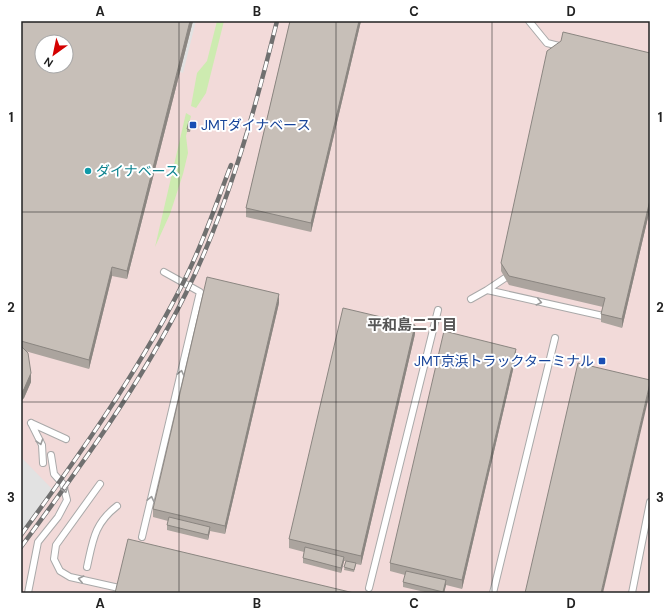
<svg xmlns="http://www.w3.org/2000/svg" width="671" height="614" viewBox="0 0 671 614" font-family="'DM Sans','Noto Sans JP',sans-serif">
	<rect width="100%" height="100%" fill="#f2efe9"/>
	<!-- commercial -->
	<path fill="#f2dad9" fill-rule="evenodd" d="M21,21H650V593H21ZM42,42H66V66H42Z"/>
	<!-- grass -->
	<path fill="#cdebb0" d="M217,21H224L206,93L196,108L191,106L197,73L207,61Z
		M186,113L191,116L186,136L188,153L183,174L170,214L155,247Z"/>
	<!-- parking -->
	<path fill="#e2e2e2" d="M181,21H196L183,73L169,68Z
		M21,457L54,491L21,532Z"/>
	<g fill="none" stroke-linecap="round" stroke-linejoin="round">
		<!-- service casing -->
		<g stroke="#a9a9a9" stroke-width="8">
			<path id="service" d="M529,21L547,43L563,47
				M487,290L505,278
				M471,299L487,290L603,316H609
				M31,423L42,445L43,463
				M31,423L66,439
				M100,484L56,545L54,559L60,571L70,577L119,588
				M142,537L200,292L164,272
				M87,567C93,540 94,524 117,506
				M369,588L438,310
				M28,593L38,542L58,517L67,500L63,484L54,474L51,455
				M493,593L555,338
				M632,593L650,502"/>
		</g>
		<!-- service -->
		<use href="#service" stroke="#fff" stroke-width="6"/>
		<!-- rail casing -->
		<g stroke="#707070" stroke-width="4.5">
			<path id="rail" d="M21,535C78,457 134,378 179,291C200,251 215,207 231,165
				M21,547C81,466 141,384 186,293C228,207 254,114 277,21"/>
		</g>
		<!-- rail -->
		<use href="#rail" stroke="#fff" stroke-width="3" stroke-dasharray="9" stroke-linecap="butt"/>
	</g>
	<!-- wall -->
	<path fill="#aba49e" d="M21,21H193L127,279L112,276L89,369L25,351L31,382L24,398L21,401Z
		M290,21H361L311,232L246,217V208Z
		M650,53V209L622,328L601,322V314L603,307L509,285L501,271V263Z
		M192,124L190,132H187V129Z
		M279,303L225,534L210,531L208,540L167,530V525L168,521L153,517V509Z
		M415,334L361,565L356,564L354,572L344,570L346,561H344L341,573L303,563V558L304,552L289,548V539Z
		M516,357L462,589L446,585L444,593H429L403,587V582L405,575L390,571V563Z"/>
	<!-- shaded-wall -->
	<path fill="#8b8681" d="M190,21H193L127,279V271Z
		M359,21H361L311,232V223Z
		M650,200V209L622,328V319Z
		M112,267V276L89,369V360Z
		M279,294V303L225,534V526Z
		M415,325V334L361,565V556Z
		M516,349V357L462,589V580Z
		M31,373V382L24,398L21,401V393Z
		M650,383V392L603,593H601Z
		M210,527V531L208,540V535Z
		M344,557V561L341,573V568Z
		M446,580V585L444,593H443Z"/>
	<!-- building -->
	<path fill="#c7bfb8" stroke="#8b8681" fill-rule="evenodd" d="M21,21H190L127,271L112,267L89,360L21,341ZM42,42H66V66H42Z
		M290,21H359L311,223L246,208Z
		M563,32L650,53V200L622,319L601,314L605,298L509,276L501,263L547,51L561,41Z
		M189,121L192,122L190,130L187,129Z
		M207,277L279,294L225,526L153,509Z
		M343,308L415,325L361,556L289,539Z
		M444,331L516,349L462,580L390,563Z
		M21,346L28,353L31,373L24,389L21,393Z
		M578,363L650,380V383L601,593H525Z
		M169,517L210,527L208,535L167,525Z
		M128,539L354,593H115Z
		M305,547L344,557L341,568L303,558Z
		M346,561L356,563L354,570L344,567Z
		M406,571L446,580L443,592L403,582Z"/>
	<!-- one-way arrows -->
	<defs><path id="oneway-chevron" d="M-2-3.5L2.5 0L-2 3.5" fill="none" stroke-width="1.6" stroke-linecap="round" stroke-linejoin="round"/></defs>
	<g stroke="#9c9c9c">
		<use href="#oneway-chevron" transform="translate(539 302) rotate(13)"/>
		<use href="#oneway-chevron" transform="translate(181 373) rotate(-77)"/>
		<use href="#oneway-chevron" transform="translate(40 442) rotate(72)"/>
		<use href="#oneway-chevron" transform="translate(65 490) rotate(71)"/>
		<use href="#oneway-chevron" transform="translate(151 499) rotate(-77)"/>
		<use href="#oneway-chevron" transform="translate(81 579) rotate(-167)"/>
	</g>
	<!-- grid -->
	<path fill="none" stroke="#222" stroke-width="1" stroke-opacity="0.55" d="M179,21V593M336,21V593M492,21V593M21,212H650M21,402H650"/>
	<!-- markers -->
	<g fill="#1a4fb4" stroke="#fff" stroke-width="1.5">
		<rect x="189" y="121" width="8" height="8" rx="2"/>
		<rect x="598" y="357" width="8" height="8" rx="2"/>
	</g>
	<circle fill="#0f9aa8" stroke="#fff" stroke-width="1.5" cx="88" cy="171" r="4"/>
	<g text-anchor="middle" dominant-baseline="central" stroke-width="4" stroke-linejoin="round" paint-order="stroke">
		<!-- transit labels -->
		<g font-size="14" fill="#164399" stroke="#fff" text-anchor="start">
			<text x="201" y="125">JMTダイナベース</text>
			<text x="594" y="361" text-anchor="end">JMT京浜トラックターミナル</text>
		</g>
		<!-- culture labels -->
		<g font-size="14" fill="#0d838f" stroke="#fff" text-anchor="start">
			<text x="96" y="171">ダイナベース</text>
		</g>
		<!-- neighbourhood labels -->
		<g font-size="15" font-weight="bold" fill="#555" stroke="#fff">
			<text x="412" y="325">平和島二丁目</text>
		</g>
	</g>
	<!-- border -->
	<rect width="671" height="614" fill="none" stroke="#ffffff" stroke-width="44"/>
	<!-- north arrow -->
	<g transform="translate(54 54) rotate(213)"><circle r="19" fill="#ffffff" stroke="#a7a7a7"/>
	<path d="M0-3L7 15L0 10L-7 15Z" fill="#d40000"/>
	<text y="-6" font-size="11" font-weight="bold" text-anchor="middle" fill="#222222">N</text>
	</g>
	<rect x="22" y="22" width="627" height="570" fill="none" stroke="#222" stroke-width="1.5"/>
	<g font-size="13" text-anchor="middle" font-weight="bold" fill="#222">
		<text x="100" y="16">A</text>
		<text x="257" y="16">B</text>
		<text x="414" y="16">C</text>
		<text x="571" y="16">D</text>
		<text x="11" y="122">1</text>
		<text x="660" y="122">1</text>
		<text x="11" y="312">2</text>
		<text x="660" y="312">2</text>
		<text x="11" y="502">3</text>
		<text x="660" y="502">3</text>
		<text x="100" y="608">A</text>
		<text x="257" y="608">B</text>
		<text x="414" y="608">C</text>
		<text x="571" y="608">D</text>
	</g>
</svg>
